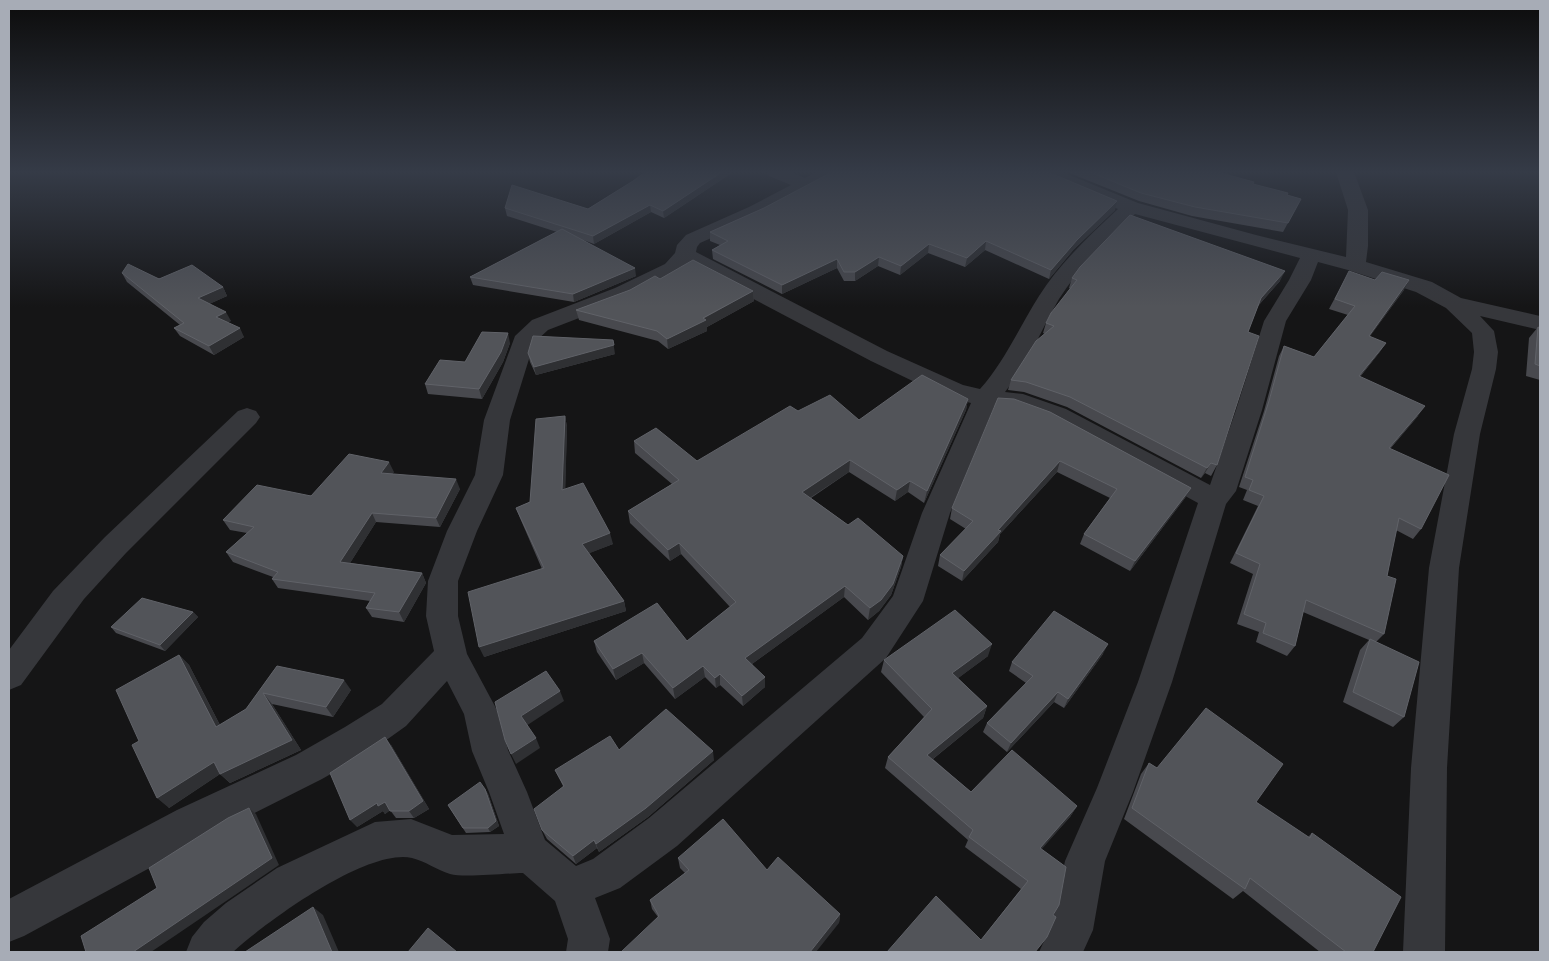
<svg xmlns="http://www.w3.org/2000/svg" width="1549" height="961" viewBox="0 0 1549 961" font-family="Ubuntu,sans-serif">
	<rect width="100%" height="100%" fill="#151516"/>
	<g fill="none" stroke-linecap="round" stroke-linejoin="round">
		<!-- minor -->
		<path fill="#36373b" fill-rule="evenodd" d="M766,172H791L805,178L816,172H839L836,176L763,215L700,243L697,247L696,252L887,351L963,385L980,389C1004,362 1019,328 1039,296C1060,263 1090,235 1118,209L1040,176L1037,172H1062L1138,203L1256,235L1346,257L1348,210L1336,172H1354L1368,210V246L1366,262L1432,282L1461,298L1540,316V330L1480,316L1494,331L1498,352L1496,369L1480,434L1459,568L1447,768L1445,952H1403L1411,768L1429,568L1454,434L1472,369L1474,352L1472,333L1446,308L1416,292L1348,270L1318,262L1311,280L1286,321L1262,410L1236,491L1226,504L1172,682L1133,792L1105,861L1093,930L1083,952H1039L1052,924L1065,861L1097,788L1138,682L1198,503L1048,421L1012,408L994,407L950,513L923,601L886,658L677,846L620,888L595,898L610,939L608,952H566L568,939L555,901L523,873C507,873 464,878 450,874C437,870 425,861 412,858C367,848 266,922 233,952H186L192,937L204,922L226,903L277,868L375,822L411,819L452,835L504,834L489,792L472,751L464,714L447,681L406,726L371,751L322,779L205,838L24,936L9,942V899L177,810L296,755L345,727L382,704L434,651L426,616L428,581L447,531L475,475L484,420L515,336L532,320L615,288L665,264L675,253L677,245L686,235L749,207L791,185L769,176ZM1135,214L1300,258L1289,280L1264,321L1236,410L1210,485L1066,409L1023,394L1005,392C1028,364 1041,330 1059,299C1079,267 1108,240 1135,214ZM687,264L871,361L946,397L971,403L922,513L893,596L862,638L649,818L593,859L576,866L545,840L527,792L508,750L498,712L467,654L458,616V581L477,531L503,475L510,420L534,343L548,330L631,298L679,272Z
			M247,408L256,411L260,417L256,423L126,553L84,599L21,685L9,690V650L53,591L105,537L238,411Z"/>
	</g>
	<!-- wall -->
	<path fill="#48494e" d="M645,172H733L664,218L651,212L594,244L583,240L636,276L574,302L473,285L470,277L557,232L507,216L505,208L588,209L633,181Z
		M1067,172H1223V173L1253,184L1287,195L1301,199L1283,232L1192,216L1139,201Z
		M1115,210L1074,249L1049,279L985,250L965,267L928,253L900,275L878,266L855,281H844L837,268L782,294L713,259L712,250L720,245L710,241V232Z
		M122,273L223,287L227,296L209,304L231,321L227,322L244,337L214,355L180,336L174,328L180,325L127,282Z
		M1072,278L1280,281L1258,306L1248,332L1217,465L1211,476L1205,473L1201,478L1067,407L1024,392L1008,390L1011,380L1045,334L1043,333L1046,323L1070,288H1069Z
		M660,279L753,291L754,301L707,327V331L668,349L658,341L579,320L576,310Z
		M1344,281L1404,290L1369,337L1386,343L1379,353L1360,377L1418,416L1390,449L1421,529L1413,539L1396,530L1387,576L1384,634L1376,642L1404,717L1393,727L1343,702L1360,650L1369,640L1303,612L1295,646L1287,656L1256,642L1259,632L1237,624L1253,574L1230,563L1258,506L1243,500L1247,490L1239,487L1264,411L1279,356L1284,346L1314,357L1348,315L1329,309Z
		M1538,327L1540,328V380L1526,376L1529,338Z
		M510,343L503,362L482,399L428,394L425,384L465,362Z
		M528,353L615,354L536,375L530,362Z
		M968,399L966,410L924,503L908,492L895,501L849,472L811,498L848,525L903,556L901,567L891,595L879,611L868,620L844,597L752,664L765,687L743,706L720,685L716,688L705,677L675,699L644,663L616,680L597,652L594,641H687L730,607L681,554L670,561L630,523L628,511L672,484L635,453L634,441L697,461L798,411L859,420Z
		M1050,412L1191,488L1185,498L1130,571L1080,544L1084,534L1110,498L1057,472L1000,534L998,542L962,581L938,566L940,555L966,529L950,519L952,508Z
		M565,416L567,427L565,489L613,544L589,553L624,601L626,611L484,657L542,569L520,518L516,508L530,502Z
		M394,472L392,474L460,489L440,527L376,522L350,563L422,573L426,583L404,622L372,617L366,608L370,601L278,588L272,579L273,577L233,562L226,552L247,533L230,530L223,520Z
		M193,612L198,617L165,651L116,633L111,627Z
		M1103,654L1064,708L1054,702L1007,752L983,732L987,723L1026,683L1009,671L1012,662Z
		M179,655L189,665L220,725L246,709L277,666L351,690L333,717L272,704L301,750L230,783L220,774L169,808L139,741Z
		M988,656L958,678L987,706L983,718L933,759L971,792L1077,806L1070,817L1041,849L1066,867L981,940L1021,889L965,847L968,840L885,768L888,757L924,717L881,672L884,660Z
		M391,745L429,809L414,818H396L390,810L385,814L383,811L357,827Z
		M619,750L714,760L648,817L599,852L597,848L576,864L547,839L542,830L563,786L555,770Z
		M1149,763L1157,768L1256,802L1308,837L1312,833L1373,952H1320L1243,891L1233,899L1124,819L1141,774Z
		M485,789L488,794L499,826L490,832L466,833L448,805Z
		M678,858L767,870L840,914L839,923L658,917L652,909L650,900L685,873L680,868Z"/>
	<!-- shaded-wall -->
	<path fill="#2f3033" d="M722,172H733L664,218L663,211Z
		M1117,201L1115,210L1074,249L1049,279L1051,270L1077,240Z
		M650,205L651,212L594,244L593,236Z
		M986,241L985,250L965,267L967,258Z
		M929,244L928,253L900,275L901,266Z
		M879,257L878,266L855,281V272Z
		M837,259V268L782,294V285Z
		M635,268L636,276L574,302L573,294Z
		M1285,271L1280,281L1256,308L1261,298Z
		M1409,280L1404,290L1363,346L1369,336Z
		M223,287L227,296L203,307L198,298Z
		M753,291L754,301L707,327V331L668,349L667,339Z
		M226,312L231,321L221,326L216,317Z
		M240,328L244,337L214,355L209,346Z
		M508,333L510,343L503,362L482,399L479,389Z
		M613,340L615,354L536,375L534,367Z
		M1386,343L1379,353L1352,386L1359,376Z
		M968,399L966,410L924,503L927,491Z
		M1425,406L1418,416L1381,458L1389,448Z
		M565,416L567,427L565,501L562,490Z
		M850,460L849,472L802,503V492Z
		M1060,461L1057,472L1000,534L998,542L962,581L964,571L998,530Z
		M389,462L394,472L385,482L381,473Z
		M1211,463L1205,473L1201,478L1207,468Z
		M456,479L460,489L440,527L436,518Z
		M910,481L908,492L895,501L897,490Z
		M1191,488L1185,498L1130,571L1135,561Z
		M372,513L376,522L345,571L340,562Z
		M610,533L613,544L585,555L582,544Z
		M679,543L681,554L670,561L668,550Z
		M903,556L901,567L891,595L879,611L868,620L870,608Z
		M422,573L426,583L404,622L399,612Z
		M845,586L844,597L745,669V658Z
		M624,601L626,611L484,657L479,647Z
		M193,612L198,617L165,651L160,645Z
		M992,644L988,656L949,685L952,673Z
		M1108,644L1103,654L1064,708L1068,699Z
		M642,653L644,663L616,680L613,669Z
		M179,655L189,665L226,737L216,727Z
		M703,666L705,677L675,699L673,688Z
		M720,674V685L716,688L715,678Z
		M765,677V687L743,706L742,696Z
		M344,680L351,690L333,717L326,707Z
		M560,691L564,701L526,726L521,716Z
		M1058,692L1054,702L1007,752L1011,743Z
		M263,693L272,704L301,750L230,783L220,774L169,808L157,798Z
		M987,706L983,718L924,766L927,755Z
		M385,737L391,745L429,809L414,818L409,811Z
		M536,738L540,748L516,764L511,754Z
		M713,751L714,760L648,817L599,852L596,844Z
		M485,789L488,794L499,826L490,832L488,828Z
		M385,802L391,810L385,814L383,811L357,827L350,820L377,803Z
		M1077,806L1070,817L1034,858L1040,848Z
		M249,808L256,814L279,865L151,952H133Z
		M594,840L597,848L576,864L573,856Z
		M313,907L323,915L339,952H332Z
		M840,914L839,923L816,952H810Z"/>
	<!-- building -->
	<path fill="#525459" stroke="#606268" d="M645,172H722L663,211L650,205L593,236L505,208L512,185L588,209L633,181Z
		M832,172H1048L1117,201L1077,240L1051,270L986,241L967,258L929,244L901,266L879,257L855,272H844L837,259L782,285L712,250L728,241L710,232L764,208Z
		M1090,172H1222L1221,173L1254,182L1253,184L1288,193L1287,195L1301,199L1288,223L1195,207L1141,193Z
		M1130,215L1285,271L1261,298L1248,332L1259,336L1217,465L1211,463L1207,468L1070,397L1026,382L1011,380L1036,341L1054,326L1046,323L1051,313L1077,280L1072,278L1080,267Z
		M562,229L635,268L573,294L470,277Z
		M693,260L753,291L703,318L706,320L667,339L657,331L576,310L630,290L655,276L660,279Z
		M128,264L159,279L192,265L223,287L198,298L226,312L216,317L240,328L209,346L174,328L184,323L122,273Z
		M1349,271L1375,280L1382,272L1409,280L1369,336L1386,343L1359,376L1425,406L1389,448L1449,475L1421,529L1399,518L1387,576L1396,579L1384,634L1306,600L1295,646L1263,633L1266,623L1244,614L1260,564L1236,553L1264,496L1249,490L1253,480L1245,477L1269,401L1284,346L1314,357L1355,306L1335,299Z
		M1538,327L1540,328V366L1535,364Z
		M482,332L508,333L501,352L479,389L425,384L440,360L465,362Z
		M533,336L613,340L614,345L534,367L528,353Z
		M922,375L968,399L927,491L910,481L897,490L850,460L802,492L848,525L858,518L903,556L893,584L881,600L870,608L845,586L745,658L765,677L742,696L720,674L715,678L703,666L673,688L642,653L613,669L594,641L657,603L687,641L736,602L679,543L668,550L628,511L679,480L634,441L656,428L697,461L790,406L798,411L830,395L859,420Z
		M998,398L1014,399L1050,412L1191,488L1135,561L1084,534L1117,489L1060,461L998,530L1001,531L964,571L940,555L973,521L952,508Z
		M565,416L562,490L583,483L610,533L582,544L624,601L479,647L468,592L544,568L516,508L530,502L536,419Z
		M349,454L389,462L381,473L456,479L436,518L372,513L340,562L422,573L399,612L366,608L375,593L272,579L278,572L226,552L254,527L223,520L257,485L311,496Z
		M142,598L193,612L160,645L111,627Z
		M955,610L992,644L952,673L987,706L927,755L971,792L1012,750L1077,806L1040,848L1066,867L1059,905L1053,915L1056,917L1047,937L1035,952H887L936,896L981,940L1028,881L969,837L973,830L888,757L932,709L884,660Z
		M1054,611L1108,644L1068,699L1058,692L1011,743L987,723L1033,676L1012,662Z
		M1370,639L1419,662L1404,717L1353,692Z
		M179,655L216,727L246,709L277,666L344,680L326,707L263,693L292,740L220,774L214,762L157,798L132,745L139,741L116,690Z
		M546,671L560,691L521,716L536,738L511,754L505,740L495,702Z
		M1206,708L1283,764L1256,802L1310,838L1312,833L1401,897L1373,952H1346L1250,878L1245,889L1132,808L1149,763L1157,768Z
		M666,709L713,751L646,808L596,844L594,840L573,856L542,830L534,809L564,786L555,770L610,736L619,750Z
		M385,737L423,801L409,811H390L385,802L378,806L377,803L350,820L330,773Z
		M480,782L485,789L496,821L488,828H463L448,805Z
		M249,808L272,858L133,952H86L81,936L157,888L149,868L228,818Z
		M723,819L767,870L778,857L840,914L810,952H621L659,916L650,900L689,870L678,858Z
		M313,907L332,952H245Z
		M428,928L457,952H408Z"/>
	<!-- sky -->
	<linearGradient id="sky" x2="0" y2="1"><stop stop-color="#0c0c0c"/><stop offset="0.56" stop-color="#353b47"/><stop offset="1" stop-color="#353b47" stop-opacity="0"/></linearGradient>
	<rect width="1549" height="307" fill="url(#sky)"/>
	<!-- border -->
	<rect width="1549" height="961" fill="none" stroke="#a7acb6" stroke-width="20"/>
</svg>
